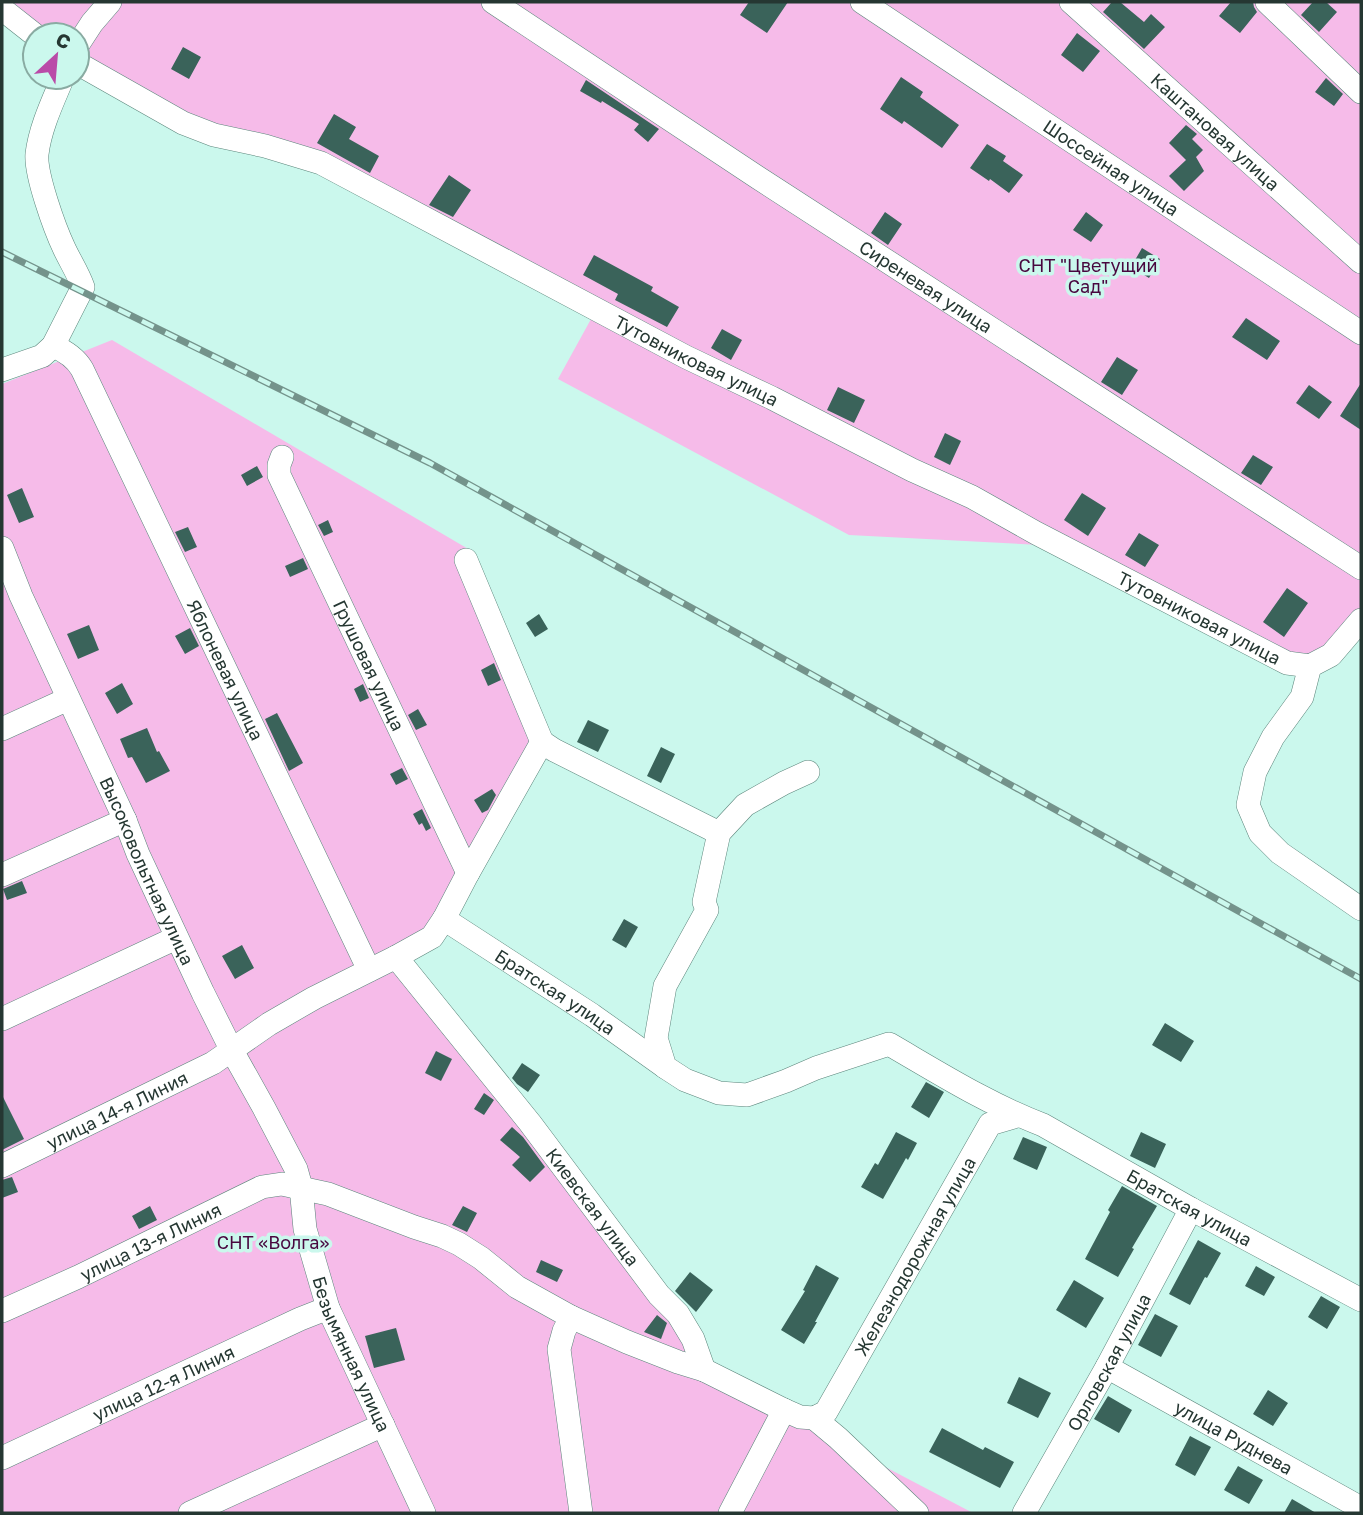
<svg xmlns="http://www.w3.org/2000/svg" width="1363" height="1515" viewBox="0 0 1363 1515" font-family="'Golos Text',sans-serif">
	<rect width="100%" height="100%" fill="#cbf8ed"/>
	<!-- green -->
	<path fill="#f6bbe9" d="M2,2H1361V618L1311,682L1040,545L849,535L558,379L596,310L325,171L77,69V35H35Z
		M112,340L470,550L549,740L404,965L716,1378L973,1513H2V384Z"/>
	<!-- building -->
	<path fill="#3a635a" d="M749,2H788L767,33L740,15Z
		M1112,2H1120L1144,22L1151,14L1165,27L1144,49L1103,12Z
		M1231,2H1253L1254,7L1257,12L1240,33L1219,16Z
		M1313,2H1326L1337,12L1319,32L1301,15Z
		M1077,33L1100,51L1083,72L1061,55Z
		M183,47L201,57L189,79L171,69Z
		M901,77L923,92L920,97L959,125L942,148L904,121L902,124L880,109Z
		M1326,78L1343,94L1334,106L1315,92Z
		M586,80L659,129L648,142L634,130L639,124L602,101L601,103L580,91Z
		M334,114L356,127L349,139L379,156L370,173L317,143Z
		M1186,125L1197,134L1192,139L1203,150L1196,157L1204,171L1184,191L1169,176L1186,160L1169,143Z
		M987,144L1006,156L1003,161L1023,175L1009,193L990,179L989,181L970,168Z
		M449,175L471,190L453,217L429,205Z
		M885,212L902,224L888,245L871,233Z
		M1086,212L1103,225L1091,242L1073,230Z
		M1142,248L1160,259L1149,278L1131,267Z
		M594,255L653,287L651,291L679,307L667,327L615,300L618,294L583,275Z
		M1246,318L1280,341L1267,360L1232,337Z
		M722,329L742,340L731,360L711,348Z
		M1117,357L1138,370L1122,395L1101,382Z
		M1361,383V430L1340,416Z
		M1309,385L1332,402L1319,419L1296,403Z
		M838,387L865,400L854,423L827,410Z
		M945,433L961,441L950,465L934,457Z
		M1253,455L1273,467L1261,485L1241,473Z
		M257,466L263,477L247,486L241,475Z
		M22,488L34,517L19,523L7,495Z
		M1082,493L1106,508L1088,536L1064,520Z
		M328,520L333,532L324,536L318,525Z
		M188,527L197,547L185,552L175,532Z
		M1139,533L1159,545L1145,567L1125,555Z
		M303,558L308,569L290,577L285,566Z
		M1287,588L1308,603L1284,637L1263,622Z
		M539,614L548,629L535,637L526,623Z
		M89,625L99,650L78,659L67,634Z
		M190,628L199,646L185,654L175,636Z
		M494,663L501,680L488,686L481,670Z
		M122,683L133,704L117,714L105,693Z
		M363,684L369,698L360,702L354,689Z
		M418,709L427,725L416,730L408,715Z
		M277,713L303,763L289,771L265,719Z
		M588,720L609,730L598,752L577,742Z
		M147,728L157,752L159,751L170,771L146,783L132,757L128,758L120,739Z
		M661,747L675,754L661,783L647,776Z
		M402,768L408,779L396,785L390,774Z
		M492,789L496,795L488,810L482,813L474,800Z
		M422,809L431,828L426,831L422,823L419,825L413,814Z
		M22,881L27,893L7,900L3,889Z
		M624,919L638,927L626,948L612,940Z
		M242,945L254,968L235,979L222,956Z
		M1165,1023L1194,1041L1181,1062L1152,1045Z
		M436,1051L452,1059L441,1081L425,1073Z
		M522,1063L540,1075L528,1092L517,1084L512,1078Z
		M926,1082L944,1092L929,1118L911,1107Z
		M484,1093L494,1100L484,1115L474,1109Z
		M2,1095L24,1139L2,1150Z
		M512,1127L523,1137L545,1167L530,1182L512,1165L520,1157L500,1140Z
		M896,1132L917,1143L908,1160L906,1158L883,1199L861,1187L875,1163L878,1165Z
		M1141,1132L1166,1144L1155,1168L1130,1156Z
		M1023,1137L1047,1147L1037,1170L1013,1159Z
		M12,1177L18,1192L2,1198V1180Z
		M1122,1186L1157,1206L1132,1248L1134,1249L1118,1277L1085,1259L1110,1212L1108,1210Z
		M150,1206L157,1220L139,1229L132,1216Z
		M463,1206L477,1213L467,1232L452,1225Z
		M1198,1240L1221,1253L1207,1278L1205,1277L1190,1305L1169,1294Z
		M541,1260L563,1270L557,1282L536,1272Z
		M816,1265L839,1278L815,1322H817L804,1344L781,1330L805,1291L803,1290Z
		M1256,1266L1275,1277L1264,1296L1245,1286Z
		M690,1272L713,1290L696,1312L675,1291Z
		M1074,1280L1104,1298L1086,1328L1056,1310Z
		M1321,1296L1340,1307L1327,1329L1308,1317Z
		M1155,1314L1178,1326L1161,1357L1138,1345Z
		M657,1315L667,1323L661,1339L644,1332Z
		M396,1328L405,1360L374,1368L365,1336Z
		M1019,1377L1051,1393L1038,1418L1007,1403Z
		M1268,1390L1288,1403L1273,1426L1253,1414Z
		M1108,1396L1132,1410L1119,1433L1094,1419Z
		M942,1428L983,1450L985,1447L1014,1462L1000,1488L929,1452Z
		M1190,1436L1211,1447L1195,1476L1175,1465Z
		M1238,1466L1263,1480L1249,1504L1224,1490Z
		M1292,1499L1316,1513H1284Z"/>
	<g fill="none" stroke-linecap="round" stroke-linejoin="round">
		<!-- minor casing -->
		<g stroke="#5b857b" stroke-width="24">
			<g id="minor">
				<path id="s1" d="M493,2L757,177L1361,568"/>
				<path id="s2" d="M862,2L1361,333"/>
				<path id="s3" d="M1071,2L1361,262"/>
				<path d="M1267,2L1361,92"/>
				<path d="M2,9L35,35"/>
				<path d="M77,46L92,23L110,2"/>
				<path id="s4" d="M77,63L183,123L214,135L265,146L321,163L686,357L772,398L912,470L972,497L1036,533L1287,663L1310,666"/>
				<path id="s5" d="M53,346C65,351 75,357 82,369L369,970"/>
				<path d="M2,370L42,356L53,346L83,287C78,273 70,261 64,248C55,229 35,174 37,154C40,128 53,101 63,77"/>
				<path id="s6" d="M282,457L279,465V475L468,873"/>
				<path id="s7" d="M2,548L21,596L125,820L138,854L203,993L231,1049L264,1108L296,1169L301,1187L305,1229L328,1308L424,1513"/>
				<path d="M466,560L542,742"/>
				<path d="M1361,620L1331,655L1310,666L1302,697L1273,737L1255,772L1248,805L1260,833L1280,853L1361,909"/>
				<path d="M2,729L68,699"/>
				<path d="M542,742L554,750L719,833"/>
				<path id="s8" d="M808,772L784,783L745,805L719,833L704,902L707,910L665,986L656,1038L665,1067L685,1080L719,1093L747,1095L786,1081L816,1068L889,1044C939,1073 988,1104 1043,1125L1191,1209L1361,1300"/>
				<path d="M2,875L125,820"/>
				<path id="s9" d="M444,919L592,1015L665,1067"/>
				<path id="s10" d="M396,957L530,1123L659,1295L678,1314L693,1339L704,1370L784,1410L800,1417L814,1418L826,1412L990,1124L1017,1116"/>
				<path d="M2,1019L176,938"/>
				<path id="s11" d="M2,1166L213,1063L269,1024L314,998L396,957L432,937L444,919L468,873L542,742"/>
				<path id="s12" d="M2,1311L78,1277L262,1187L282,1184L328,1194L414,1227L442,1236L459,1244L481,1258L517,1287L571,1317L627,1342L678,1362L704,1370"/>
				<path d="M571,1317L564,1331L559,1349L581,1513"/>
				<path id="s13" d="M1107,1367L1361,1508"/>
				<path d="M814,1418L838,1438L917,1513"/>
				<path id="s14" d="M2,1458L300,1319L328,1308"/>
				<path d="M190,1513L383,1425"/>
				<path d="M730,1513L784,1410"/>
				<path id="s15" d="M1024,1513L1107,1367L1191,1209"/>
			</g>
		</g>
		<!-- minor -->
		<use href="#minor" stroke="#fff" stroke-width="23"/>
		<!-- rail casing -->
		<g stroke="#74938b" stroke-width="7">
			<path id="rail" d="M2,252L430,463L1361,979"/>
		</g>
		<!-- rail -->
		<use href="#rail" stroke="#cbf8ed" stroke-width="4.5" stroke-dasharray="13" stroke-linecap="butt"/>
	</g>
	<g text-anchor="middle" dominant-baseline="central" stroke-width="7" stroke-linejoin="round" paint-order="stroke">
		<!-- street labels -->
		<g font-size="18" fill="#253732" stroke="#cbf8ed">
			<text stroke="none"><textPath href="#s3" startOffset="194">Каштановая улица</textPath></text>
			<text stroke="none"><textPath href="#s2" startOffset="299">Шоссейная улица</textPath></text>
			<text stroke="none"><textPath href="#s1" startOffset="518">Сиреневая улица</textPath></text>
			<text stroke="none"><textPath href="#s4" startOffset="690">Тутовниковая улица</textPath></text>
			<text stroke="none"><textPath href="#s4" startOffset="1255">Тутовниковая улица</textPath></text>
			<text stroke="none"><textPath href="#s6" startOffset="229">Грушовая улица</textPath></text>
			<text stroke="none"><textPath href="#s5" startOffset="371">Яблоневая улица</textPath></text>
			<text stroke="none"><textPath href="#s7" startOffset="354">Высоковольтная улица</textPath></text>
			<text stroke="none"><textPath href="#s9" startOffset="133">Братская улица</textPath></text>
			<text stroke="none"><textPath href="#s11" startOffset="128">улица 14-я Линия</textPath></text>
			<text stroke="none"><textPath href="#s8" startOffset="940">Братская улица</textPath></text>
			<text stroke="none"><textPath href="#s10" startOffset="318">Киевская улица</textPath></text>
			<text stroke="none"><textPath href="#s12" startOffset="164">улица 13-я Линия</textPath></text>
			<text stroke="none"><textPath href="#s10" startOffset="831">Железнодорожная улица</textPath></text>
			<text stroke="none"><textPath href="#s7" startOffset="882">Безымянная улица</textPath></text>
			<text stroke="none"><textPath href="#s15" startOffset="173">Орловская улица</textPath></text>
			<text stroke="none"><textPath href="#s14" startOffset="178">улица 12-я Линия</textPath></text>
			<text stroke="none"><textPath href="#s13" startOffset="145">улица Руднева</textPath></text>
		</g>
		<!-- park labels -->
		<g font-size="18" fill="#48073f" stroke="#cbf8ed">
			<text x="1088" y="265">СНТ "Цветущий<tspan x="1088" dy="21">Сад"</tspan></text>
			<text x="273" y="1242">СНТ «Волга»</text>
		</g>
	</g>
	<!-- border -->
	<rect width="1363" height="1515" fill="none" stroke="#253732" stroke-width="7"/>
	<!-- north arrow -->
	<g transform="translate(56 56) rotate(26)"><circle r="33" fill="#cbf8ed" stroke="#89aba2" stroke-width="2"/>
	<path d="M0-5L12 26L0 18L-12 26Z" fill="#ba4ba8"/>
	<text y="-10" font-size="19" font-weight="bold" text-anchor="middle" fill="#253732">С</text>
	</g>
</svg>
